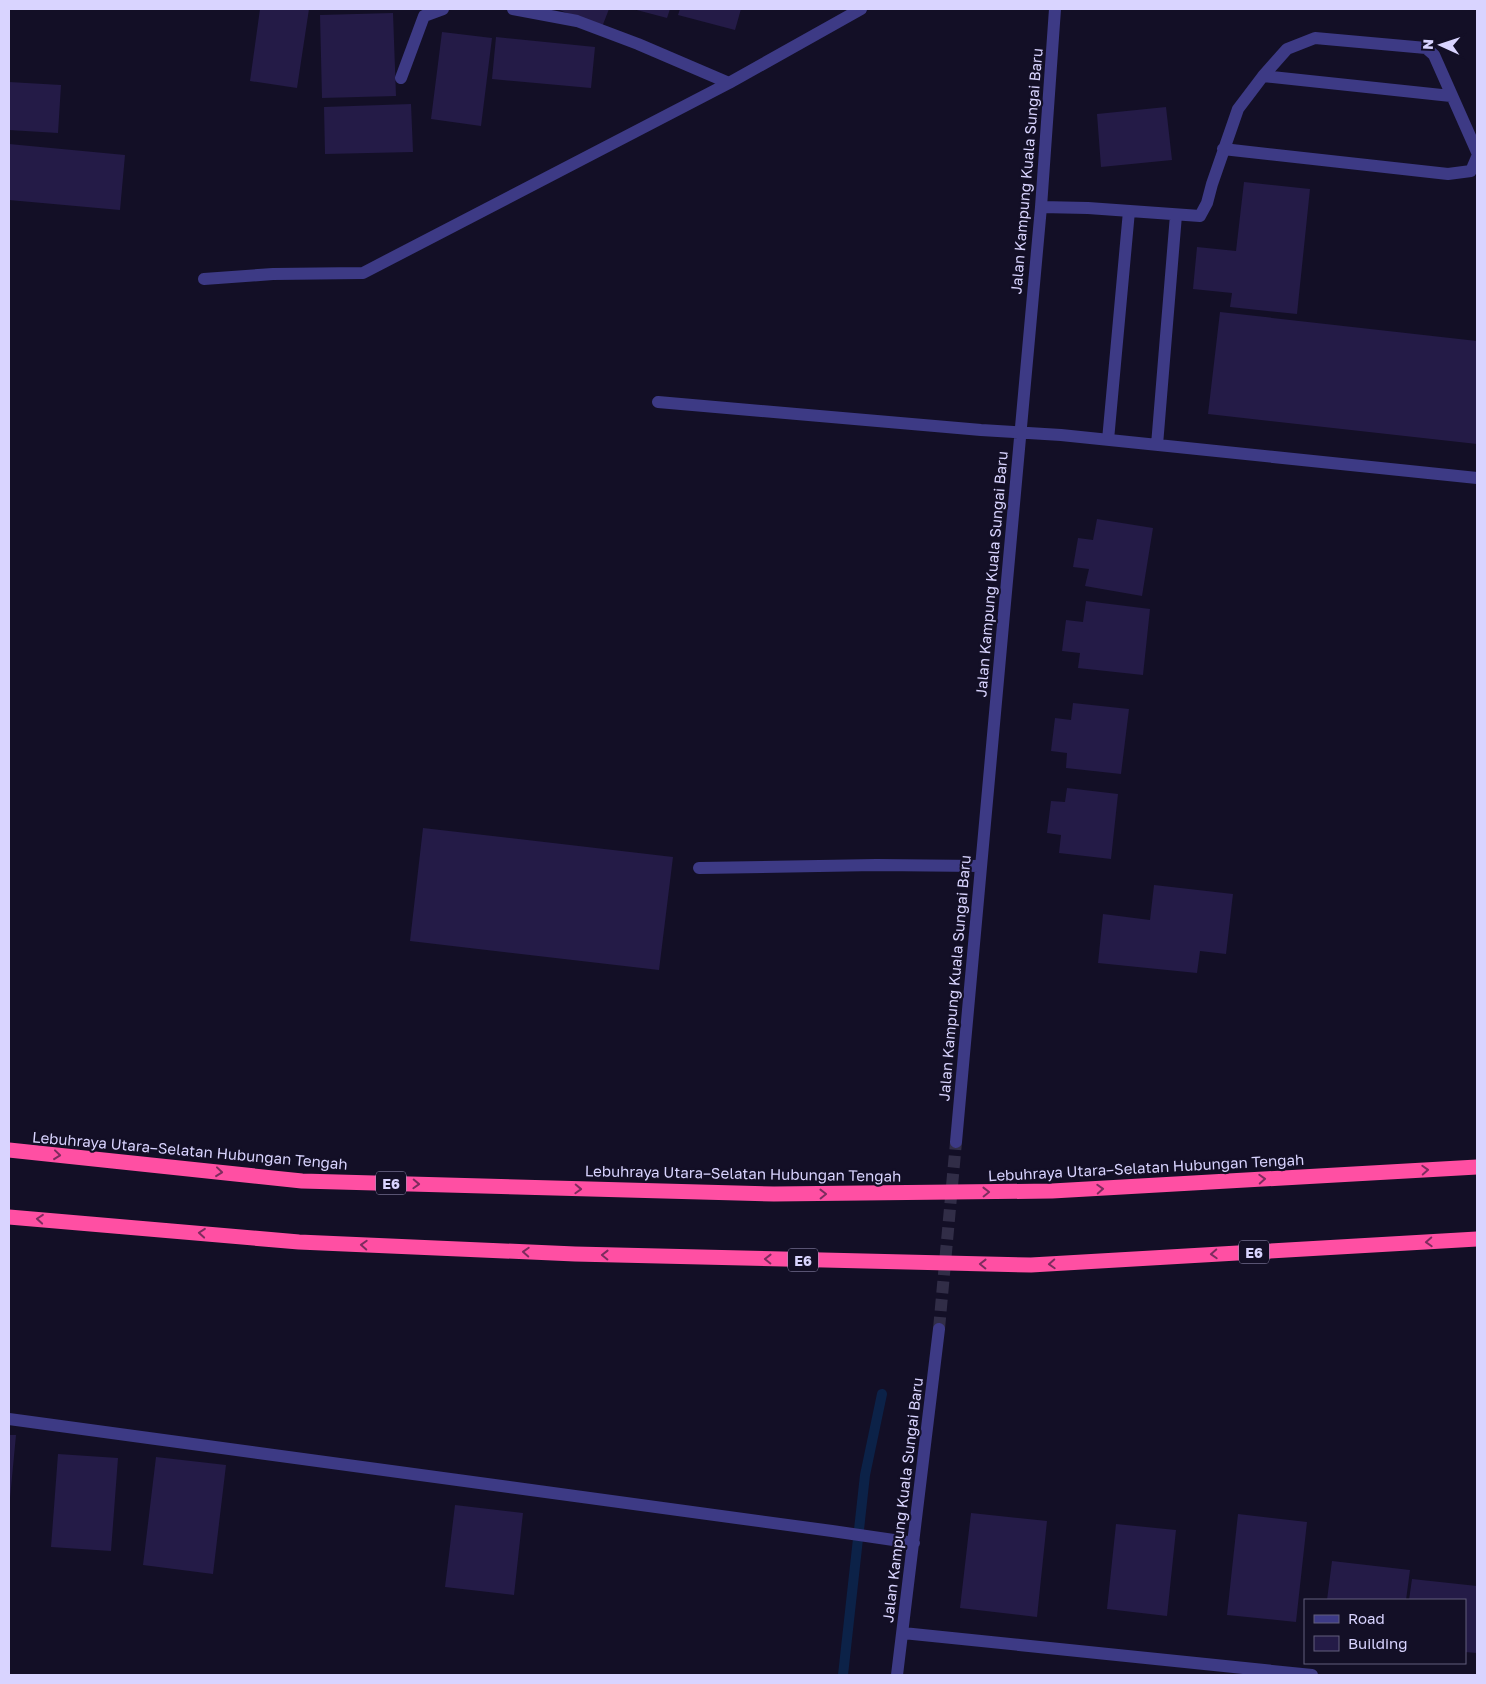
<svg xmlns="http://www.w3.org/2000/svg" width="1486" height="1684" viewBox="0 0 1486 1684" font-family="'Golos Text',sans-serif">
	<rect width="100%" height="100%" fill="#130f26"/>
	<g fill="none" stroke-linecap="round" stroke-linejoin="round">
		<!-- stream -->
		<path stroke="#0c2248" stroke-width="10" d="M843,1675L865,1475L882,1394"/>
	</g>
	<!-- building -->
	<path fill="#241b47" d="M260,9H309L297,88L250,81Z
		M557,9H609L602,27Z
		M633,9H670L667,18Z
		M680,9H741L735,30L678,15Z
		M393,13L396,96L322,98L320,15Z
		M442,32L492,38L481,126L431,119Z
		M496,37L595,47L591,88L492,79Z
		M9,82L61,85L58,133L9,130Z
		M411,104L413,152L325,154L324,107Z
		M1166,107L1172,160L1101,167L1097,114Z
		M9,144L125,155L120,210L9,200Z
		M1244,182L1310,189L1297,314L1230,307L1232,293L1193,289L1197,247L1236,251Z
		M1220,312L1477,341V444L1208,414Z
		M1097,519L1153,528L1142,596L1085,586L1089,569L1073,567L1078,538L1093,540Z
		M1086,601L1150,609L1143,675L1078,668L1080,653L1062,651L1066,620L1083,622Z
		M1073,703L1129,709L1121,774L1066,768L1067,753L1051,751L1055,718L1071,720Z
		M1067,788L1118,794L1111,859L1059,853L1061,835L1047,833L1051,801L1065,802Z
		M423,828L673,857L659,970L410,941Z
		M1154,885L1233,894L1226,954L1200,951L1197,973L1098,963L1103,914L1150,920Z
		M9,1435H16L10,1498H9Z
		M58,1454L118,1458L111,1551L51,1547Z
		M156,1457L226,1465L213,1574L143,1565Z
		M455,1505L523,1513L514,1595L445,1587Z
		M971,1513L1047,1521L1037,1617L960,1608Z
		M1238,1514L1307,1522L1296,1622L1227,1615Z
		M1116,1524L1176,1530L1167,1616L1107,1609Z
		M1332,1561L1410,1570L1406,1600H1327Z
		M1412,1579L1477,1586V1653L1465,1652V1600H1409Z"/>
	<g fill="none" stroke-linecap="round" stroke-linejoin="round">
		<!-- minor-tunnel -->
		<path stroke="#312d47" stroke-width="12" stroke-dasharray="12 6" stroke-linecap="butt" d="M939,1329L956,1142"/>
		<!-- minor -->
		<path stroke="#3d3a85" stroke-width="12" d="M513,9L577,21L638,44L729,83
			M1263,76L1451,96
			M401,78L424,16L443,9
			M1223,149L1448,174L1471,171L1477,157
			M1041,207L1088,208L1200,216L1207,203L1212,184L1238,109L1263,76L1287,49L1315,38L1426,48L1434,55L1477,152
			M204,279L273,274L363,273L729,83L861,9
			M658,402L981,430L1061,435L1477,478
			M1108,440L1129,211
			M1157,445L1176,215
			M699,868L876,865L981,866
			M956,1142L1041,207L1055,9
			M9,1419L832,1531L914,1543
			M903,1633L1312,1675
			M897,1675L939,1329"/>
		<!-- highway -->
		<path stroke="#ff4fa3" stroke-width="15" d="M9,1150L302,1181L774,1194L1052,1191L1477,1167
			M9,1217L299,1242L575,1254L1031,1265L1477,1239"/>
	</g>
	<!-- one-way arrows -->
	<defs><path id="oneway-chevron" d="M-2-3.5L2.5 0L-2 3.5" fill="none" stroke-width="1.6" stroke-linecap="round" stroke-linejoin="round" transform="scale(1.25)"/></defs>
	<g stroke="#7d2c5e">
		<use href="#oneway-chevron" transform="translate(57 1155) rotate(6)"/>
		<use href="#oneway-chevron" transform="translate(1425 1170) rotate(-3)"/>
		<use href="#oneway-chevron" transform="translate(219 1172) rotate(6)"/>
		<use href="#oneway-chevron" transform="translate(1262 1179) rotate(-3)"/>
		<use href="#oneway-chevron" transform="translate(416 1184) rotate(2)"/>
		<use href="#oneway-chevron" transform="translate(578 1189) rotate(2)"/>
		<use href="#oneway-chevron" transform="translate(1100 1189) rotate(-3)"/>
		<use href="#oneway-chevron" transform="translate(986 1192) rotate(-1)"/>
		<use href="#oneway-chevron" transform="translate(823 1194) rotate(-1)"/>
		<use href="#oneway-chevron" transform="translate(40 1219) rotate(-175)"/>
		<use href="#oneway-chevron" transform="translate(202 1233) rotate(-175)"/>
		<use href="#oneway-chevron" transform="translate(1429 1242) rotate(177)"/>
		<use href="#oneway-chevron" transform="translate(364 1245) rotate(-177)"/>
		<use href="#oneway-chevron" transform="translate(526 1252) rotate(-177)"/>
		<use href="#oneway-chevron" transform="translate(1214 1254) rotate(177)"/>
		<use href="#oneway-chevron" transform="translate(605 1255) rotate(-179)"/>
		<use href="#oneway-chevron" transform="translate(768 1259) rotate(-179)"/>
		<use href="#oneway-chevron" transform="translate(983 1264) rotate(-179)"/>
		<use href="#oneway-chevron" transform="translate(1052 1264) rotate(177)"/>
	</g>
	<g text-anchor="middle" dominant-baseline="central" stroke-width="4.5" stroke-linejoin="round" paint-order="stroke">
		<!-- shield labels -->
		<g fill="#130f26" stroke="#9e99be" stroke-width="1">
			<rect x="376" y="1171.5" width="30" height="23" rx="4"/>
			<rect x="1239" y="1240.5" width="30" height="23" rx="4"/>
			<rect x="788" y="1248.5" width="30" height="23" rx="4"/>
		</g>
		<g font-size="14" font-weight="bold" fill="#d9d4ff">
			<text x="391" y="1183">E6</text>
			<text x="1254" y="1252">E6</text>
			<text x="803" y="1260">E6</text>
		</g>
		<!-- street labels -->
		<g font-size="15" fill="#d9d4ff" stroke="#130f26">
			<text transform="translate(1026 171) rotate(-85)">Jalan Kampung Kuala Sungai Baru</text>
			<text transform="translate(991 574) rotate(-85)">Jalan Kampung Kuala Sungai Baru</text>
			<text transform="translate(954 978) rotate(-85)">Jalan Kampung Kuala Sungai Baru</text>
			<text transform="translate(190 1150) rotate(5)">Lebuhraya Utara–Selatan Hubungan Tengah</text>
			<text transform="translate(1146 1167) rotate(-3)">Lebuhraya Utara–Selatan Hubungan Tengah</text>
			<text transform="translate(743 1173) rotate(1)">Lebuhraya Utara–Selatan Hubungan Tengah</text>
			<text transform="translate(902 1500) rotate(-83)">Jalan Kampung Kuala Sungai Baru</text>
		</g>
	</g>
	<!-- border -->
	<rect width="1486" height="1684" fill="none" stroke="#d9d4ff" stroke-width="20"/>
	<!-- legend -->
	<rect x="1304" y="1599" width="162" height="65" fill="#130f26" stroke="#625e7d"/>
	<rect x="1314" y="1615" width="25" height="8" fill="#3d3a85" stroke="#625e7d"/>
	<text x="1348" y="1624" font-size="15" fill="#d9d4ff">Road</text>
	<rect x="1314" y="1636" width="25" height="15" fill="#241b47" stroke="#625e7d"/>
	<text x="1348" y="1649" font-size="15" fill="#d9d4ff">Building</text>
	<!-- north arrow -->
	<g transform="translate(1441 45) rotate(273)" stroke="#130f26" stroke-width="4" paint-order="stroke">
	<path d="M0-4L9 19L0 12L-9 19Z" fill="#d9d4ff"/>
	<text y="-8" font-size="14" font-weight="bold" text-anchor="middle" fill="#d9d4ff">N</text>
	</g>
</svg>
